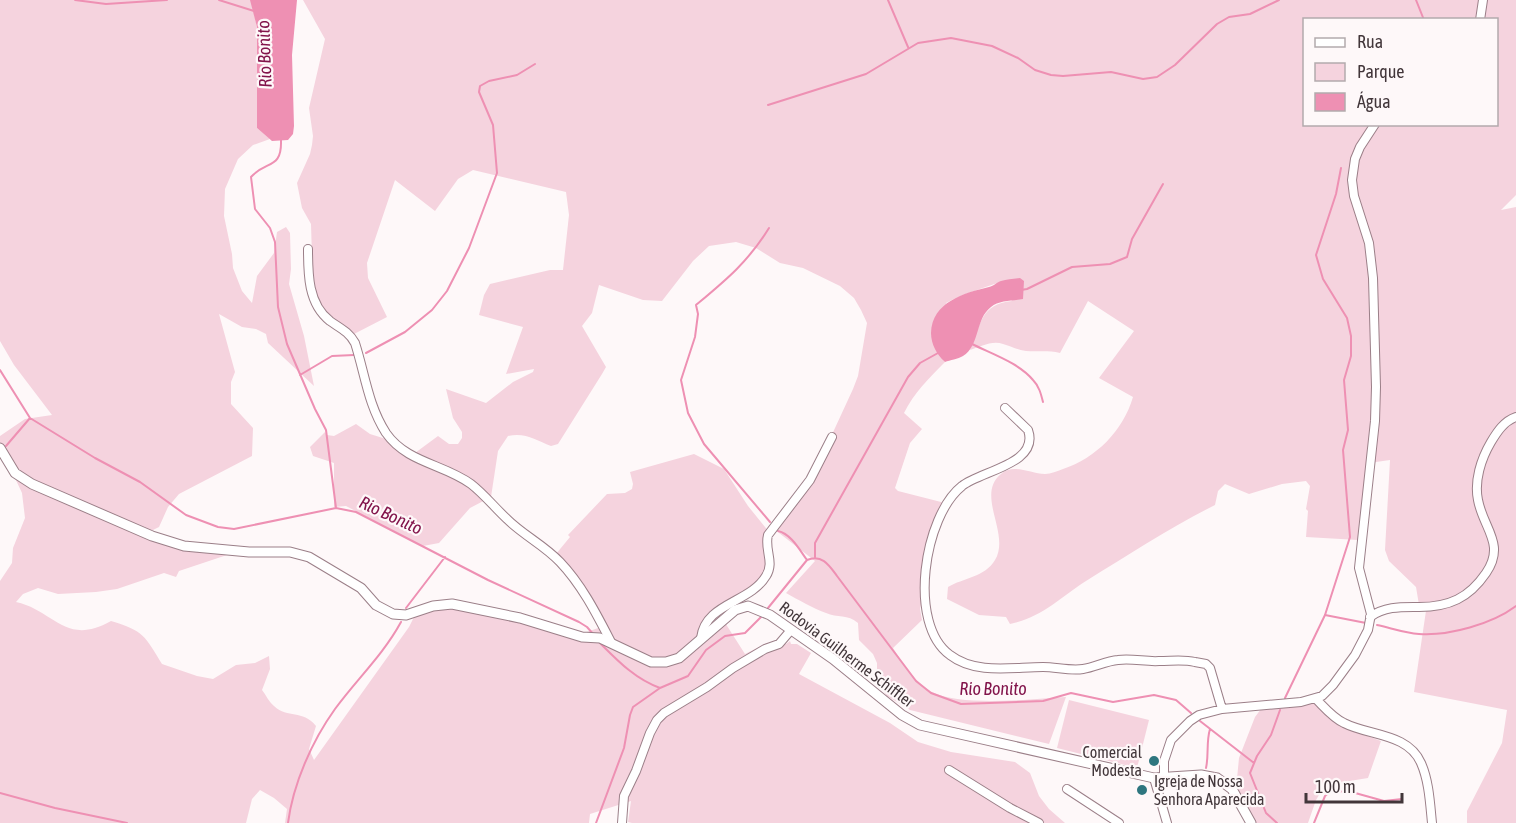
<svg xmlns="http://www.w3.org/2000/svg" width="1516" height="823" viewBox="0 0 1516 823" font-family="'Asap Condensed',sans-serif">
	<rect width="100%" height="100%" fill="#fef8f9"/>
	<!-- green -->
	<path fill="#f5d3de" fill-rule="evenodd" d="M0,0H251L257,27V128L270,139L253,145L238,159L225,189L224,216L232,254L233,268L242,291L252,303L257,276L274,253L277,232L286,227L290,233L291,269L289,284L304,336L314,386L268,343L266,334L256,329L242,327L219,314L235,372L231,382V404L253,428L252,456L179,494L168,507L159,527L151,531L166,540L230,554L179,571L176,577L164,573L117,589L96,592L58,594L38,588L23,594L16,602C54,610 65,647 111,621C144,631 145,636 162,664L197,676L213,679L236,665L255,663L269,656L270,669L262,690C266,695 269,702 274,706C288,719 302,709 316,726L309,749L314,760L409,627L415,615L446,606L550,624L584,633L601,627L556,554L570,537L568,535L607,494L625,493L632,489L633,484L630,472L694,454L724,469L748,506L769,532L765,569L753,594L722,618L745,654L767,643L786,644L790,641L791,644H797L811,653L799,674L890,723L918,742L951,752L1015,762L1030,773L1039,796L1049,809L1065,823H632L628,822L631,801L590,814L589,823H285L287,809L274,798L260,790L252,799L246,823H0V581L12,563L13,548L25,518L22,493L0,446V436L25,419L52,415L14,365L0,341Z
		M303,0H1516V195L1501,210L1516,207V823H1467V811L1502,743L1507,710L1414,692L1427,604L1419,605L1416,587L1389,561L1385,550L1390,460L1376,462L1368,466L1364,538L1358,540L1306,537L1308,511L1306,509L1310,486L1306,481L1282,484L1249,494L1225,484L1218,491L1215,505C1171,527 1128,555 1086,581C1061,597 1041,618 1010,624L1006,617L979,615L947,599L948,587C963,578 985,577 995,560C1011,534 975,495 1001,474C1014,463 1031,474 1045,474C1051,474 1057,471 1063,469C1096,458 1123,431 1133,397L1099,378L1134,331L1088,301L1060,353C1048,350 1038,352 1026,351C1017,350 1011,346 1003,344C992,340 980,347 970,350C981,325 980,304 1012,301L1003,281C984,288 964,293 946,303L942,359L945,362C929,378 914,393 904,413L922,429L910,443L895,488L898,491L945,503L932,542L920,609L922,620L893,648C903,664 915,683 932,692C960,707 1034,699 1066,697L1049,744L910,710L887,696L883,690L877,678V663L873,654L859,640L858,623C848,614 837,618 826,613C812,608 799,600 786,593L815,561L774,529L801,489L829,441L853,389L858,376L867,323L861,310L854,298L840,286L803,268L780,263L756,248L736,242L709,246L693,261L662,301L643,300L599,285L592,313L582,326L606,367L602,374L558,444L551,446C536,440 525,432 508,436L498,451L491,497L470,508L439,543L423,546L346,506L334,507V463L313,456L310,447L325,432L327,435L334,436L356,424L370,434L402,444L415,453L438,436L449,444H458L462,438V432L453,418L446,389L486,403L513,382L533,372L534,369L506,374L523,327L479,315L484,295L490,284L550,270H563L569,215L566,192L473,170L458,179L435,211L395,180L367,263L368,278L387,317L354,334L347,328L325,318L313,291L311,224L302,208L297,183L310,154L312,145L313,136L309,108L325,39ZM1304,20H1496V124H1304Z
		M1278,699L1316,700L1324,713L1345,728L1381,741L1368,778L1325,785L1316,800L1308,823H1254L1236,789L1239,758L1255,717L1264,705Z
		M1069,700L1149,720L1137,768L1057,748Z"/>
	<!-- water -->
	<path fill="#ee90b3" d="M250,0H297L292,55L294,126L293,134L288,140L272,141L257,128V27Z
		M1020,278L1024,281L1023,299C1013,301 999,300 991,307C975,319 980,346 963,356C958,359 950,360 945,362C937,355 931,344 931,333C932,302 964,293 989,287C994,286 997,282 1001,281C1007,279 1014,279 1020,278Z"/>
	<g fill="none" stroke-linecap="round" stroke-linejoin="round">
		<!-- stream -->
		<path stroke="#ee90b3" stroke-width="2" d="M75,0L106,4L167,0
			M219,0L254,11
			M888,0L908,47
			M1416,0L1424,20
			M768,105L866,74L918,43L951,38L992,46L1018,58L1035,70L1051,75L1063,76L1111,72L1143,79L1157,77L1175,65L1217,24L1229,17L1250,14L1279,0
			M1464,124V125
			M281,140C282,170 266,160 251,177L255,209L270,228L275,242L278,307L287,344L315,409L326,430L336,508
			M769,228C748,262 726,280 696,305L698,314L695,337L681,380L688,413L704,444L770,522
			M1021,290L1027,289L1072,267L1110,264L1127,257L1132,239L1163,184
			M972,344C992,354 1019,363 1033,380C1039,386 1041,394 1043,402
			M366,353L405,332L432,310L447,291L469,248L497,173L493,125L479,92L480,86L489,81L517,75L535,64
			M0,370L30,418L95,458L140,482L186,515L218,527L234,529L336,508L356,512L488,580L579,622L587,627L594,635
			M300,375L332,356L354,355
			M6,446L30,418
			M778,531C791,534 799,549 807,560
			M815,557V543L908,377L920,363L938,353
			M406,608L445,557
			M768,608L807,560C822,554 829,565 837,576L916,681L931,693L961,704L1043,701L1071,693L1113,702L1154,695L1176,700L1191,713
			M1325,615L1366,623
			M1377,625C1391,628 1405,633 1419,634C1449,636 1492,624 1516,606
			M599,642C618,661 635,679 660,688
			M1285,698L1325,615L1350,537L1343,450L1348,430L1344,380L1351,356V336L1347,318L1323,279L1316,255L1336,194L1341,168
			M1200,721L1254,763
			M1206,768C1209,755 1206,742 1210,729
			M0,793L55,808L127,823
			M288,823C293,784 312,741 335,709C357,679 383,655 401,622
			M596,823L624,748L630,715L633,707L660,688L688,676L706,650L725,636L745,633L761,617
			M1277,823L1266,813L1250,773L1257,756L1271,735L1280,710
			M1314,823L1325,796L1330,792L1348,791L1384,801L1402,799"/>
		<!-- minor casing -->
		<g stroke="#9b7f88" stroke-width="10">
			<path id="minor" d="M1480,20L1483,0
				M308,249C308,274 308,304 330,321C340,328 349,332 355,343C365,374 368,405 386,433C407,463 444,464 471,484C484,494 495,508 507,519C523,535 544,545 560,562C582,585 597,615 611,642
				M1005,408L1028,430C1040,464 980,471 962,486C924,516 907,624 950,655C976,675 1013,667 1043,667C1056,667 1070,671 1083,669C1095,667 1106,661 1118,660C1132,658 1146,662 1159,661C1172,661 1183,659 1195,662L1206,664L1210,668L1222,709
				M1370,617C1385,606 1402,607 1419,607C1449,607 1469,598 1486,573C1506,544 1483,528 1478,500C1474,481 1481,459 1491,442C1497,432 1504,421 1516,417
				M701,638C705,603 750,603 766,576C775,562 764,550 768,535L810,480L832,437
				M1316,699C1325,708 1333,718 1344,723C1369,736 1408,733 1421,763C1429,781 1430,803 1432,823
				M949,770L1010,808L1039,823
				M1154,778L1167,823
				M1164,778V761L1171,740L1190,721L1199,715L1222,709L1301,702L1322,696L1333,685L1355,655L1368,630L1371,614L1359,568L1375,421L1376,387L1373,278L1369,243L1354,196L1352,180L1355,159L1360,147L1375,124
				M1067,789L1119,823
				M622,823L624,796L636,771L650,733L657,720L664,713L707,687L733,668L765,649L779,644L791,630"/>
		</g>
		<!-- tertiary casing -->
		<g stroke="#9b7f88" stroke-width="11">
			<path id="tertiary" d="M0,448L15,473L32,484L152,536L184,546L249,552H290L309,557L361,588L376,605L393,614L406,615L433,606L452,604L520,618L582,637L600,638L651,662H666L679,658L735,610L748,606L770,615L833,659L902,715L920,725L1154,778L1201,775L1217,778L1232,789L1251,823"/>
		</g>
		<!-- minor -->
		<use href="#minor" stroke="#fff" stroke-width="8"/>
		<!-- tertiary -->
		<use href="#tertiary" stroke="#fff" stroke-width="9"/>
	</g>
	<!-- markers -->
	<g fill="#2e767f" stroke="#fef8f9" stroke-width="2">
		<circle cx="1154" cy="761" r="6"/>
		<circle cx="1142" cy="790" r="6"/>
	</g>
	<g text-anchor="middle" dominant-baseline="central" stroke-width="4.5" stroke-linejoin="round" paint-order="stroke">
		<!-- street labels -->
		<g font-size="16" fill="#42363a" stroke="#fef8f9">
			<text transform="translate(847 654) rotate(37)">Rodovia Guilherme Schiffler</text>
		</g>
		<!-- poi labels -->
		<g font-size="16" fill="#42363a" stroke="#fef8f9" text-anchor="end">
			<text x="1142" y="752">Comercial<tspan x="1142" dy="18">Modesta</tspan></text>
			<text x="1154" y="781" text-anchor="start">Igreja de Nossa<tspan x="1154" dy="18">Senhora Aparecida</tspan></text>
		</g>
		<!-- water labels -->
		<g font-size="18" font-style="italic" fill="#82144b" stroke="#fef8f9">
			<text transform="translate(264 54) rotate(-92)">Rio Bonito</text>
			<text transform="translate(391 515) rotate(25)">Rio Bonito</text>
			<text x="993" y="688">Rio Bonito</text>
		</g>
	</g>
	<!-- legend -->
	<rect x="1303" y="18" width="195" height="108" fill="#fef8f9" stroke="#b3aaad" stroke-width="1.5"/>
	<rect x="1315" y="38" width="30" height="9" fill="#ffffff" stroke="#b3aaad" stroke-width="1.5"/>
	<text x="1357" y="48" font-size="18" fill="#42363a">Rua</text>
	<rect x="1315" y="63" width="30" height="18" fill="#f5d3de" stroke="#b3aaad" stroke-width="1.5"/>
	<text x="1357" y="78" font-size="18" fill="#42363a">Parque</text>
	<rect x="1315" y="93" width="30" height="18" fill="#ee90b3" stroke="#b3aaad" stroke-width="1.5"/>
	<text x="1357" y="108" font-size="18" fill="#42363a">Água</text>
	<!-- scale -->
	<path d="M1306 793v9h96v-9" fill="none" stroke="#42363a" stroke-width="3"/>
	<text x="1315" y="793" font-size="18" fill="#42363a" stroke="#fef8f9" stroke-width="4.5" paint-order="stroke">100 m</text>
</svg>
